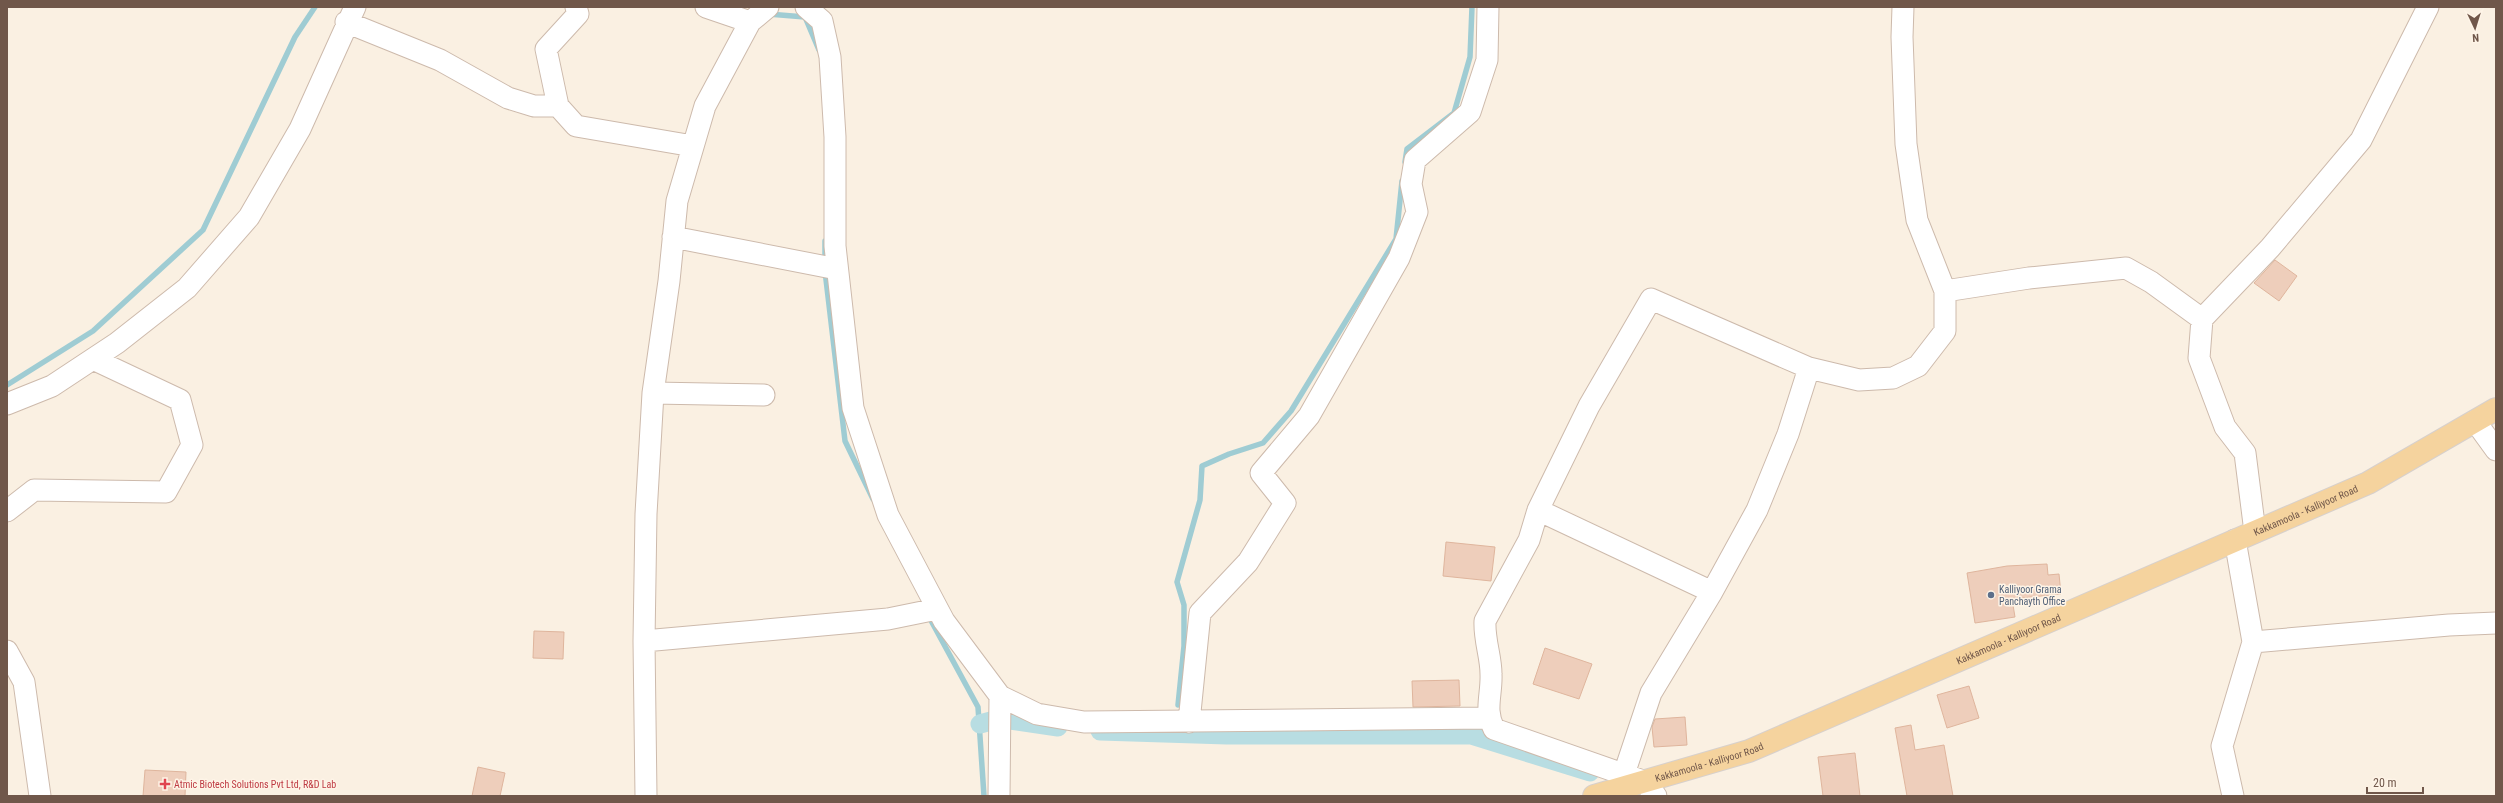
<svg xmlns="http://www.w3.org/2000/svg" width="2503" height="803" viewBox="0 0 2503 803" font-family="'Roboto Condensed',sans-serif">
	<rect width="100%" height="100%" fill="#faf0e2"/>
	<g fill="none" stroke-linecap="round" stroke-linejoin="round">
		<!-- stream -->
		<path stroke="#9fccd3" stroke-width="5.5" d="M768,14L805,17L819,50
			M1405,162L1407,149L1454,113L1470,57L1472,7
			M825,263V241
			M825,271L845,441L873,499
			M7,385L93,331L203,230L295,37L315,7
			M928,615L978,707L984,796
			M1178,705L1184,646V605L1177,582L1200,500L1202,466L1229,454L1263,443L1291,411L1396,239L1402,181
			M1177,732V733"/>
		<!-- canal -->
		<path stroke="#b8dde2" stroke-width="19" d="M1010,720L1058,727
			M980,724L991,721
			M1100,731L1227,735H1471L1590,772"/>
	</g>
	<!-- building -->
	<path fill="#eecebb" stroke="#dfb59d" d="M2275,260L2297,276L2279,301L2254,283Z
		M1446,542L1495,547L1491,581L1443,576Z
		M2047,564L2048,575L2059,574L2061,594L2012,599L2015,617L1975,623L1967,573L2007,566Z
		M534,631L564,632L563,659L533,658Z
		M1545,648L1592,664L1579,699L1533,684Z
		M1459,680L1460,706L1413,707L1412,681Z
		M1969,686L1979,718L1947,728L1937,695Z
		M1685,717L1687,745L1654,747L1652,727L1655,719Z
		M1911,725L1915,750L1944,745L1953,796H1907L1895,728Z
		M1855,753L1860,796H1823L1818,757Z
		M478,767L505,773L500,796H472Z
		M145,770L186,772L185,796H143Z"/>
	<g fill="none" stroke-linecap="round" stroke-linejoin="round">
		<!-- minor casing -->
		<g stroke="#cdbaac" stroke-width="23">
			<path id="minor" d="M706,7L750,22
				M806,7L822,21L830,57L835,137V246L853,408L888,515L944,621L1000,696L1037,714L1084,722L1488,718
				M1903,7L1902,37L1906,144L1917,220L1945,291
				M346,22L440,60L508,98L534,106H558L576,126L693,146
				M558,106L546,49L578,14L576,7
				M673,237L837,269
				M2202,319L2270,248L2361,140L2428,7
				M653,393L764,395
				M7,404L52,386L117,343L187,288L249,217L300,129L355,7
				M2475,421L2496,450
				M1538,510L1712,592
				M7,511L34,490L166,492L192,445L180,400L93,359
				M2235,540L2253,642
				M644,641L888,619L937,609
				M7,651L24,682L40,796
				M1189,722L1200,613L1248,562L1285,503L1261,473L1309,416L1399,258L1417,212L1411,184L1415,160L1470,112L1487,60L1488,7
				M1624,774L1651,693L1712,592L1757,510L1788,434L1809,368
				M646,796L644,641L646,514L653,393L669,281L677,201L705,106L750,22L768,7
				M999,796L1000,696
				M1656,796L1643,781L1494,729C1484,709 1492,695 1491,674C1491,656 1484,640 1485,621L1529,540L1538,510L1589,406L1651,299L1809,368L1859,380L1893,378L1918,366L1945,331V291L2029,278L2126,268L2151,282L2202,319L2199,358L2225,427L2245,453L2255,532
				M2233,796L2222,746L2253,642L2449,625L2496,623"/>
		</g>
		<!-- major casing -->
		<g stroke="#d7d0cc" stroke-width="24">
			<g id="major">
				<path id="s1" d="M1594,796L1749,751L2368,483L2496,409"/>
			</g>
		</g>
		<!-- minor -->
		<use href="#minor" stroke="#fff" stroke-width="21"/>
		<!-- major -->
		<use href="#major" stroke="#f5d39e" stroke-width="22"/>
	</g>
	<!-- markers -->
	<circle fill="#5c6f8a" stroke="#fef4e7" stroke-width="1.5" cx="1991" cy="595" r="4"/>
	<path fill="#e0444e" stroke="#fef4e7" stroke-width="1.5" d="M163 778h4v4h4v4h-4v4h-4v-4h-4v-4h4z"/>
	<g text-anchor="middle" dominant-baseline="central" stroke-width="3" stroke-linejoin="round" paint-order="stroke">
		<!-- street labels -->
		<g font-size="10" fill="#70574a" stroke="#fef4e7">
			<text stroke="none"><textPath href="#s1" startOffset="768">Kakkamoola - Kalliyoor Road</textPath></text>
			<text stroke="none"><textPath href="#s1" startOffset="444">Kakkamoola - Kalliyoor Road</textPath></text>
			<text stroke="none"><textPath href="#s1" startOffset="120">Kakkamoola - Kalliyoor Road</textPath></text>
		</g>
		<!-- service labels -->
		<g font-size="10" fill="#4e5e75" stroke="#fef4e7" text-anchor="start">
			<text x="1999" y="589">Kalliyoor Grama<tspan x="1999" dy="12">Panchayth Office</tspan></text>
		</g>
		<!-- health labels -->
		<g font-size="10" fill="#be3a42" stroke="#fef4e7" text-anchor="start">
			<text x="174" y="784">Atmic Biotech Solutions Pvt Ltd, R&amp;D Lab</text>
		</g>
	</g>
	<!-- border -->
	<rect width="2503" height="803" fill="none" stroke="#70574a" stroke-width="16"/>
	<!-- north arrow -->
	<g transform="translate(2475 28) rotate(176)" stroke="#fef4e7" stroke-width="3" paint-order="stroke">
	<path d="M0-3L7 15L0 10L-7 15Z" fill="#70574a"/>
	<text y="-6" font-size="11" font-weight="bold" text-anchor="middle" fill="#70574a">N</text>
	</g>
	<!-- scale -->
	<path d="M2367 787v6h56v-6" fill="none" stroke="#70574a" stroke-width="2"/>
	<text x="2373" y="787" font-size="12" fill="#70574a" stroke="#fef4e7" stroke-width="3" paint-order="stroke">20 m</text>
</svg>
